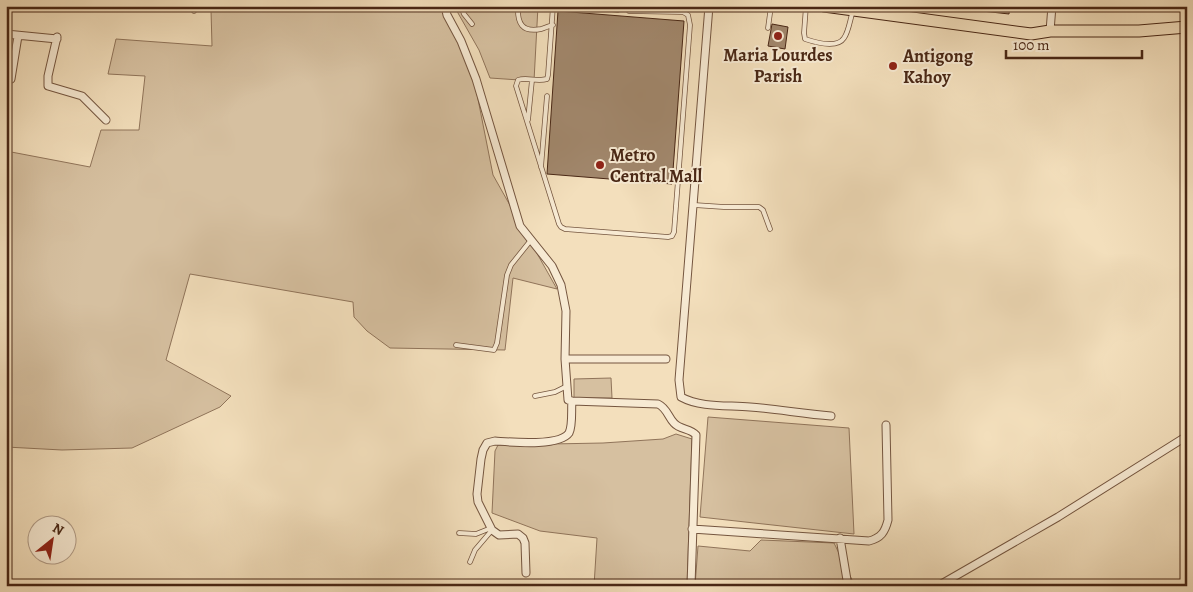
<svg xmlns="http://www.w3.org/2000/svg" width="1193" height="592" viewBox="0 0 1193 592" font-family="Alegreya,serif">
	<rect width="100%" height="100%" fill="#f3dfbc"/>
	<filter id="stains"><feTurbulence type="fractalNoise" baseFrequency=".004" numOctaves="4"/><feColorMatrix values="0 0 0 0 .2 0 0 0 0 .09 0 0 0 0 .02 0 0 0 .5 -.17"/></filter>
	<radialGradient id="worn" r=".72"><stop offset=".6" stop-color="#630" stop-opacity="0"/><stop offset="1" stop-color="#630" stop-opacity=".3"/></radialGradient>
	<!-- green -->
	<path fill="#d6c0a0" stroke="#90745a" d="M229,6H447L473,74L493,175L557,289L513,278L505,350L390,348L367,331L354,317L353,302L190,274L166,360L231,396L220,407L132,448L62,450L6,447V151L90,167L101,130H139L145,76L108,74L116,39L212,46L211,10H228Z
		M454,6H538L534,81L490,78L479,50Z
		M611,378L612,398H574V379Z
		M708,417L849,428L854,534L700,517Z
		M676,434L692,439L687,586H594L597,538L540,531L492,513L495,451L498,445L603,443L663,439Z
		M761,540L834,543L855,586H695L698,546L750,551Z"/>
	<!-- building -->
	<path fill="#a1876c" stroke="#492715" d="M982,6H1010L1009,14L982,11Z
		M558,11L684,21L672,184L547,174Z
		M772,24L788,27L785,49L768,46Z"/>
	<g fill="none" stroke-linecap="round" stroke-linejoin="round">
		<!-- lane casing -->
		<g stroke="#74553f" stroke-width="5.5">
			<path id="lane" d="M194,6V11
				M461,6L464,14L472,24
				M518,6C517,23 522,33 541,29C545,28 548,26 553,25
				M553,6L548,75L547,79C537,82 527,77 518,80L516,86L559,224L561,227L565,229L668,237L672,236L674,232L690,25L688,15L683,12L629,11
				M588,6L618,10
				M806,6L804,33L805,39C814,42 837,49 844,38C849,31 850,19 853,11
				M1084,6L1187,8
				M768,28L771,6
				M528,120L532,80
				M541,167L547,96
				M694,205L724,207H759L763,210L770,229
				M456,345L494,350L497,343L507,275L511,265L531,240
				M535,396L555,392L567,386
				M459,533L476,534L491,528
				M470,562L475,550L492,530"/>
		</g>
		<!-- street casing -->
		<g stroke="#74553f" stroke-width="9">
			<path id="street" d="M445,6L447,15L461,41L476,79L520,226L552,266L561,285L566,311L565,359L568,400L572,401L658,404C667,408 668,417 674,423C680,430 690,428 696,435L691,586
				M709,6L679,380L681,397C701,408 728,405 750,407C777,409 804,414 831,416
				M1050,31L1052,6
				M6,34L57,39
				M57,37L48,76V86L82,96L106,120
				M11,79L18,36
				M565,359H666
				M692,529L869,541C881,538 885,532 888,520L886,425
				M840,538L848,586
				M526,573L525,543L523,538L518,534L499,535L492,530L478,502L477,494L481,459L483,450L487,443L495,441C511,442 559,447 569,433C573,425 571,410 572,401
				M938,586L1058,517L1187,436"/>
		</g>
		<!-- primary casing -->
		<g stroke="#492715" stroke-width="13">
			<path id="primary" d="M824,6L1031,34L1050,31H1139L1187,27"/>
		</g>
		<!-- lane -->
		<use href="#lane" stroke="#f7ead3" stroke-width="4"/>
		<!-- street -->
		<use href="#street" stroke="#f7ead3" stroke-width="7"/>
		<!-- primary -->
		<use href="#primary" stroke="#f3dfbc" stroke-width="11"/>
	</g>
	<!-- markers -->
	<g fill="#8f2418" stroke="#f7ead3" stroke-width="2">
		<circle cx="778" cy="36" r="5"/>
		<circle cx="893" cy="66" r="5"/>
		<circle cx="600" cy="165" r="5"/>
	</g>
	<g text-anchor="middle" dominant-baseline="central" stroke-width="4" stroke-linejoin="round" paint-order="stroke">
		<!-- poi labels -->
		<g font-size="18" font-weight="bold" fill="#492715" stroke="#f7ead3" text-anchor="start">
			<text x="778" y="55" text-anchor="middle">Maria Lourdes<tspan x="778" dy="21">Parish</tspan></text>
			<text x="903" y="56">Antigong<tspan x="903" dy="21">Kahoy</tspan></text>
			<text x="610" y="155">Metro<tspan x="610" dy="21">Central Mall</tspan></text>
		</g>
	</g>
	<!-- margin -->
	<rect width="1193" height="592" fill="none" stroke="#f3dfbc" stroke-width="25"/>
	<rect x="8" y="8" width="1178" height="577" fill="none" stroke="#492715" stroke-width="2.5"/>
	<rect x="12" y="12" width="1168" height="567" fill="none" stroke="#492715"/>
	<!-- north arrow -->
	<g transform="translate(52 540) rotate(30)"><circle r="24" fill="#f7ead3" stroke="#b19c87"/>
	<path d="M0-4L9 19L0 12L-9 19Z" fill="#8f2418"/>
	<text y="-8" font-size="14" font-weight="bold" text-anchor="middle" fill="#492715">N</text>
	</g>
	<!-- scale -->
	<path d="M1006 50v8h136v-8" fill="none" stroke="#492715" stroke-width="2.5"/>
	<text x="1013" y="50" font-size="15" fill="#492715" stroke="#f7ead3" stroke-width="4" paint-order="stroke">100 m</text>
	<rect width="100%" height="100%" filter="url(#stains)"/>
	<rect width="100%" height="100%" fill="url(#worn)"/>
</svg>
